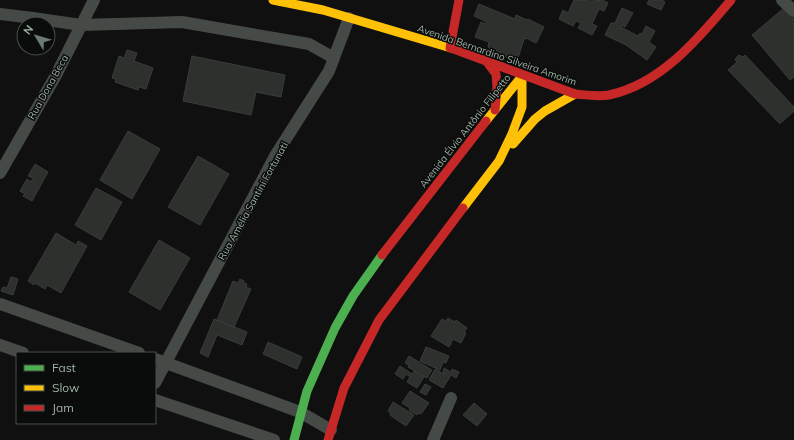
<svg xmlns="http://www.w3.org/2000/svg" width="794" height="440" viewBox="0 0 794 440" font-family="Mulish,sans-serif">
	<rect width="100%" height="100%" fill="#101010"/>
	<!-- building -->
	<path fill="#2d302d" stroke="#383d3a" d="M574,0L592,1L602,0L608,3L604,11L599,9L592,24L597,26L592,35L578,28L581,23L576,21L573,26L559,19L563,10L568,13Z
		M649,0H662L665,2L661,10L647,4Z
		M479,4L515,19L516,15L527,20L528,19L544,27L536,43L526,38L525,39H524L517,61L495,53L497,49L493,48L492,52L489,51L490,48L488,47L489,42L475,37L481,22L486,24L487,22L474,16Z
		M622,8L633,13L625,27L622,25L621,27L638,36L640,33L642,34L646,26L655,31L649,42L656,47L647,60L626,45L605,35L611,23H615Z
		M784,8L794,19V77L790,80L752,35Z
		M127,50L137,53L134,61L153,68L146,89L139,87L138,90L115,82L116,79L112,78L119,56L124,58Z
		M739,55L743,57L745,55L794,107V111L782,122V121L780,123V124L728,70L737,62L735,60L736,58Z
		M192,56L285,75L281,97L256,92L251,115L183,101Z
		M128,131L160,149L132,199L100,180Z
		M198,156L229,174L200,225L168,207Z
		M35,164L48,172L32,201L23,196L25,194L20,191L27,179L31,182L33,178L28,176Z
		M96,188L122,202L101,240L75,225Z
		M56,233L76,245L78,241L87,246L61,293L47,285L45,289L35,283L34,285L28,281Z
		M159,240L190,258L160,310L129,292Z
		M11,277L18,279L13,295L1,291L3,287L7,288Z
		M240,279L244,281V283L247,284L246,287L251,289L234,327L217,320L233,281L238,283Z
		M448,318L455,322L456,320L467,328L464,332L466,333L461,343L453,339L449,347L431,336L442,319L446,321Z
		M214,319L247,332L242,345L217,335L208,357L200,353Z
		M268,342L302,357L297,369L263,354Z
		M426,347L449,356L446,363L443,362L440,370L420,361Z
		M409,356L432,370L427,378L408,367L409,365L405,363Z
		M400,366L412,374L414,371L424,377L417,388L407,382L410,377L406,374L403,379L395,374Z
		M444,368L451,372L452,369L459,372L456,378L451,375L443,388L429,380L435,369L446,375V374L443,372Z
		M425,384L431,387L426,395L420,392Z
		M410,391L429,403L421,414L419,413L417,415L409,410L410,408L402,403Z
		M393,402L414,415L406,426L390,415L391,413L388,411Z
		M474,403L487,414L477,426L463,415Z"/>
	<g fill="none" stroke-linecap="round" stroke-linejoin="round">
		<!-- street -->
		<path stroke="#454a47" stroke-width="12" d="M782,0L794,11
			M0,14L33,18L81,25L182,22L309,44L334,58
			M0,173L55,77L94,0
			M0,304L139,353
			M0,345L23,353
			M155,359L300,412L331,430
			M155,383L275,156L329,71L349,18
			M155,400L274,440
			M433,440L451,398"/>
		<!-- fast -->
		<path stroke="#4caf50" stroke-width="9" d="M294,440L307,391L335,328L353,296L382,255"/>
		<!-- slow -->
		<path stroke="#ffc107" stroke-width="9" d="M273,0L323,10L451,48
			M486,121L522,76
			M513,144L535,119L545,111L575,94
			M463,208L499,161L512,134L522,107V76"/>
		<!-- jam -->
		<path stroke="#c62828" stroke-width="9" d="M450,48L459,0
			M451,48L575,94C586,95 598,97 609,95C661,84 698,39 731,0
			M487,62L496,74L497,87L495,110
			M382,255L486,121
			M328,440L344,388L379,320L463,208"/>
	</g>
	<g text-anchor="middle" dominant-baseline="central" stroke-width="3" stroke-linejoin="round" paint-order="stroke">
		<!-- street labels -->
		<g font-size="10" fill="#9fb3a5" stroke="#0a0c0b">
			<text transform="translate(497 55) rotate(19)">Avenida Bernardino Silveira Amorim</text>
			<text transform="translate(48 87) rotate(-61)">Rua Dona Beca</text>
			<text transform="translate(465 131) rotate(-52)">Avenida Élvio Antônio Filipetto</text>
			<text transform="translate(253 201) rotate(-61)">Rua Amélia Santini Fortunati</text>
		</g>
	</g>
	<!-- legend -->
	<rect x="16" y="352" width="140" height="72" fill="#0a0c0b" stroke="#464f49"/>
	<rect x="24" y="365" width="20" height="6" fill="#4caf50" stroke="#464f49"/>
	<text x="52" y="372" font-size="12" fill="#9fb3a5">Fast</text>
	<rect x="24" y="385" width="20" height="6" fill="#ffc107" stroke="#464f49"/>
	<text x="52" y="392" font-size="12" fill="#9fb3a5">Slow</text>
	<rect x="24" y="405" width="20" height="6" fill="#c62828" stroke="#464f49"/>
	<text x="52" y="412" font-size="12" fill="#9fb3a5">Jam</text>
	<!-- north arrow -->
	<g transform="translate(36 36) rotate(308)"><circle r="19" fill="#0a0c0b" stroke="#464f49"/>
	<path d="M0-3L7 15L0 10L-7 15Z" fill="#6d7a71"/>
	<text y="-6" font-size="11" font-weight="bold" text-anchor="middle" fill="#9fb3a5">N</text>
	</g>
</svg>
